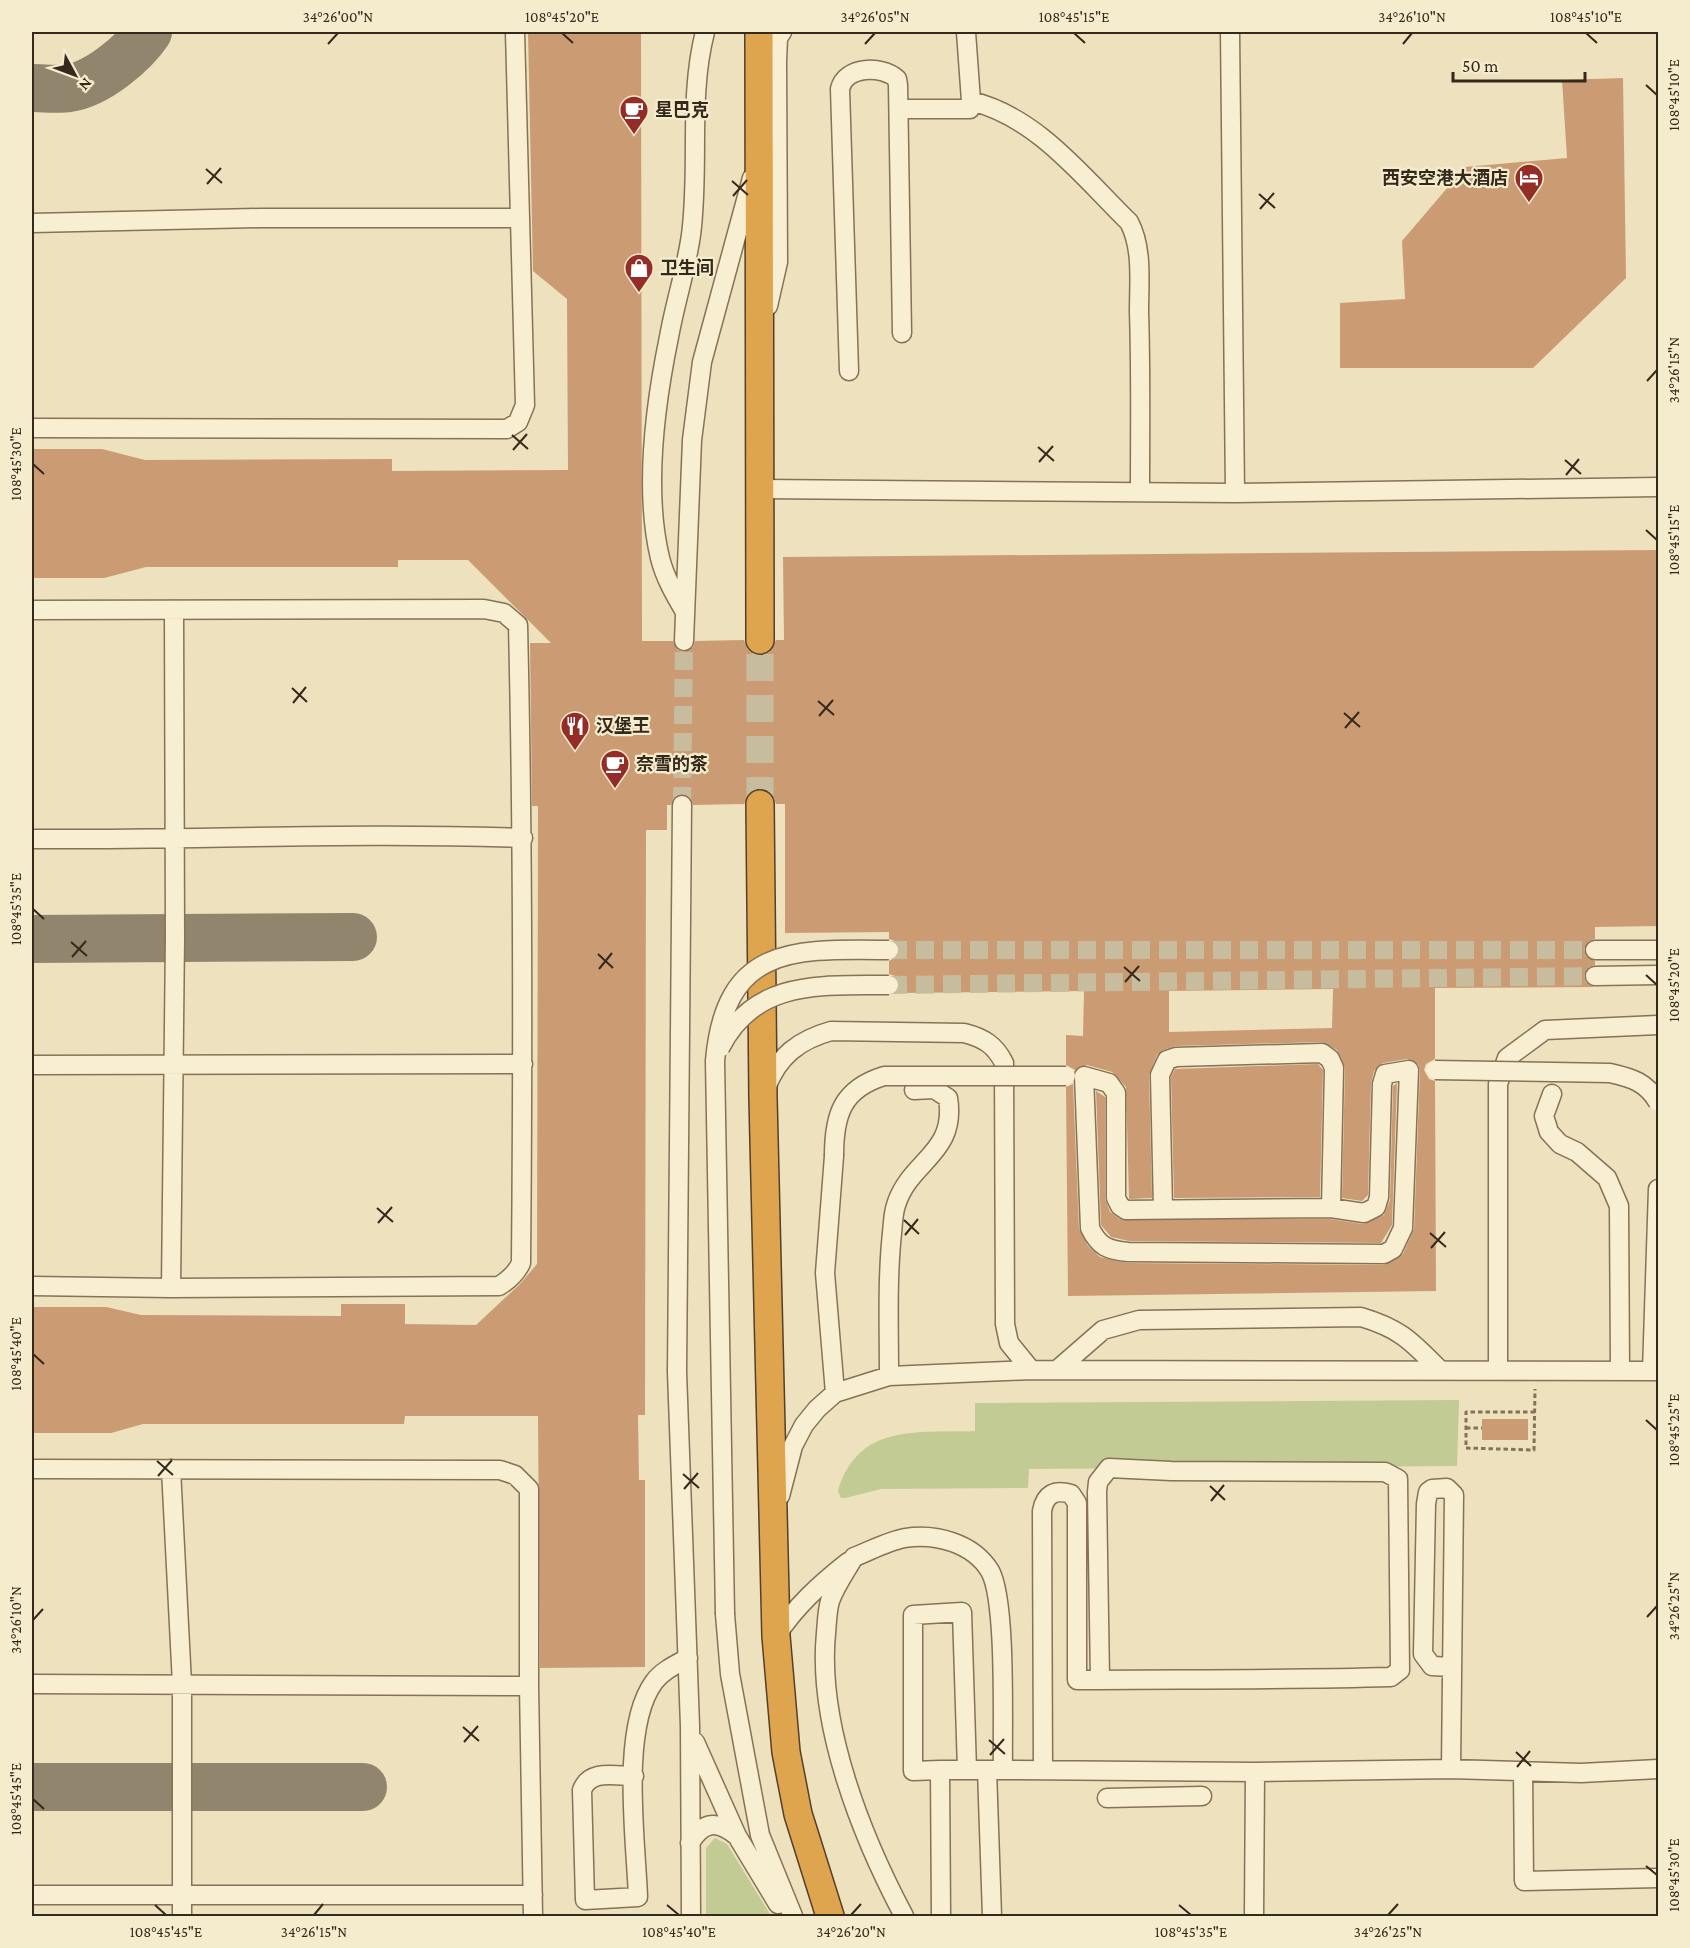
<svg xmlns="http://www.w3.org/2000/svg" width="1690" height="1948" viewBox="0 0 1690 1948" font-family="'Crimson Pro','Noto Sans SC',serif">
	<rect width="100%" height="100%" fill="#ede1be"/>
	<!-- green -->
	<path fill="#c2cb93" d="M1459,1400L1457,1466L1029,1469L1028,1488L881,1489L845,1498H841L838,1491C858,1423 917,1433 975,1431V1403Z
		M715,1838L727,1844L771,1916H706V1848Z"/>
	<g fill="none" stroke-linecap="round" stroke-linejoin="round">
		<!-- taxiway -->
		<path stroke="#91856d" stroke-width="48" d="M32,88C44,88 57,90 69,88C97,84 133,54 148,32
			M32,939L353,937
			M32,1787H363"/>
	</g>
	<!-- building -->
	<path fill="#cb9c74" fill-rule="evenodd" d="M528,32H641L642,641H673L678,650L684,652L693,647L695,641L744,640L747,648L753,654L768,653L776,640H784L783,557L1659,550V926L1595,927V939L1589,941L1584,949L1586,956L1595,961V965L1589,967L1584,976L1586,982L1594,987L1435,988V1059L1426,1064L1424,1070L1429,1079L1435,1081L1436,1291L1068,1296L1066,1087L1073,1084L1079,1229L1088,1246L1100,1257L1128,1263L1384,1265L1403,1254L1414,1229L1420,1070L1418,1064L1407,1059L1383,1063L1374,1071L1371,1083L1368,1195L1362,1201L1342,1198L1345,1068L1337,1050L1322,1042L1176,1046L1163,1050L1157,1055L1149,1075L1152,1198L1129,1199L1126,1087L1112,1072L1087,1065L1075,1070L1066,1065V1035L1083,1036L1084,991L897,993L900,984L895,976L889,974V961L898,956L900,950L895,941L889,939V932L785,933V804H776L773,796L760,788L752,791L744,804L693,805L688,796L682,794L673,799L671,805H667V830H646L645,1415H638L639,1480H645V1667L540,1668L538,1416H405L404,1424H143L111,1433H32V1307H106L141,1315L341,1316V1304H405V1324L476,1325L520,1284L537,1264L538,806H532L530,643H551L468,560H398V567H146L104,578H32V449H102L145,460L392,459V471L568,470L567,299L533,271ZM1333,989L1332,1028L1169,1032V991Z
		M1623,78L1626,278L1533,368H1340V303L1405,299L1402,241L1465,167L1567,158L1562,80Z
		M1318,1064L1323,1070L1320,1197L1174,1198L1171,1077L1175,1069Z
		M1397,1083L1392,1225L1381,1243L1129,1241L1111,1237L1101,1225L1096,1091L1105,1097V1199L1110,1212L1120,1219H1330L1363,1224L1384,1215L1390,1200L1393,1086Z
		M1482,1419H1528V1440H1482Z"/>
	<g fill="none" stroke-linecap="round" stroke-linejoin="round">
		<!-- minor-tunnel -->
		<path stroke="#c8bc9e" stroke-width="18" stroke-dasharray="18 9" stroke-linecap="butt" d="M682,805L684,641
			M889,950H1595
			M889,985L1595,976"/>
		<!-- highway-tunnel -->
		<path stroke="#c8bc9e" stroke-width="27" stroke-dasharray="27 14" stroke-linecap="butt" d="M760,804V640"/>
		<!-- minor casing -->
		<g stroke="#857257" stroke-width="21">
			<path id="minor" d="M966,32L971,101C1037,117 1082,176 1129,222C1143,248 1139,282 1139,312C1141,372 1140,432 1140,491
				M1230,32L1235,493
				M900,109H970
				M32,223L260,218H519
				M768,306L778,262L777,61L778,38L782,32
				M849,371L840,89C845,66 882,65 897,79L898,85L902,333
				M32,428L507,429L518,422L525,405L515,32
				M760,489L1235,493L1658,487
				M32,610L484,609L504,613L518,625C523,838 523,1050 521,1263C516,1274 509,1280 499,1286L171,1288
				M685,612C675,595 665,578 660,558C644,491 655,405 669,337C675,303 686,270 691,235C700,167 688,98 705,32
				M684,641L692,440L702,362L752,178
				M682,805L677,1372L690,1726L691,1916
				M32,839C195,840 359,832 523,838
				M1595,950H1658
				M1595,976L1658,975
				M32,1065L523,1064
				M1409,1070L1403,1228L1393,1249L1384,1254L1128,1252C1108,1250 1099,1247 1090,1228L1084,1076L1109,1083L1116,1093V1198L1120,1206L1126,1210L1331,1208L1364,1213L1376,1207L1379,1197L1382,1084L1385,1074Z
				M766,1088C778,1056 799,1040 831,1031L964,1033C984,1038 995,1045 1004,1063L1005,1324L1009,1343L1031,1370
				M1552,1094L1544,1116L1549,1132L1560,1144L1577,1152L1607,1178L1619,1206L1620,1370
				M834,1156L825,1273L835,1393
				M1163,1209L1160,1075L1167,1060L1176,1057L1322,1053L1330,1059L1334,1068L1331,1208
				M32,1286L171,1288L175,938L174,610
				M1057,1370L1103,1330L1139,1320L1361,1317C1401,1329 1411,1341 1440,1370
				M1498,1370V1084L1507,1058L1545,1030L1658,1025
				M1652,1371L1658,1189
				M889,1376C889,1328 887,1280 892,1233C893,1224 893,1214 896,1205C910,1160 957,1154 948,1098L934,1089L914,1090
				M32,1469L500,1470L515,1475L529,1489V1686L533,1916
				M171,1469L182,1684V1916
				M780,1496L793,1446L804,1425L817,1409L835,1393L889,1376L1031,1370L1658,1371
				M725,1614L730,1674L760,1835L793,1916
				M776,1636C796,1606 820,1584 848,1562
				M1452,1667L1432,1666L1423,1654L1426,1504L1428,1492L1432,1489L1447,1488L1454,1495L1451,1769L1581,1773L1658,1769
				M32,1684L529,1686
				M695,1742L737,1836L778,1904
				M940,1770L913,1771V1615L962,1612L967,1770
				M987,1770L992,1916
				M1043,1770L1042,1511C1045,1494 1055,1489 1071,1494L1077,1503V1680C1182,1679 1287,1680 1391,1677L1400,1670L1398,1479L1385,1472L1171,1471L1109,1468L1098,1482L1097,1492L1100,1680
				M1523,1771L1524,1881L1658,1878
				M1255,1772L1451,1769
				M634,1776C614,1776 590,1769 582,1790L585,1900L638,1897C636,1841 620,1728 654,1682C662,1671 675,1665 688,1658
				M1107,1798L1202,1796
				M690,1843C703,1821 717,1820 737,1836
				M32,1895H533
				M904,1916C862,1837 817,1725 826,1633C827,1623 827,1611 830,1601C835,1586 846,1571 854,1557C870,1551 888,1541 905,1538C935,1533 973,1543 990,1571C1007,1601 1002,1730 1003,1770L1255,1772L1254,1916
				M941,1916L940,1770H1003"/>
		</g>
		<!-- highway casing -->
		<g stroke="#533f2c" stroke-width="30">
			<path id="highway" d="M759,32L760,640
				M760,804L763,1098L776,1636L786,1752L798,1814L830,1916"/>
		</g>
		<!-- path -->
		<path stroke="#857257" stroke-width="3" stroke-dasharray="4.5 3" stroke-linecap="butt" d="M1535,1412H1466V1448L1534,1450L1535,1389
			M1466,1428H1482"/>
		<!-- minor -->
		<use href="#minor" stroke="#f8eed1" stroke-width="18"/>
		<!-- highway -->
		<use href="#highway" stroke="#dea54e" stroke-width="27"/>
		<!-- minor-bridge casing -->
		<g stroke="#857257" stroke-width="21" stroke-linecap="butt">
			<path id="minor-bridge" d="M720,1048C755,978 823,986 889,985
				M1435,1070L1610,1073C1632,1078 1646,1082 1658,1102
				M834,1156C834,1115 842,1089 884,1076H1066
				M725,1614L715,1061C725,944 795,949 889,950"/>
		</g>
		<!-- minor-bridge -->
		<use href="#minor-bridge" stroke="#f8eed1" stroke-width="18"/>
	</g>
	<!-- ticks -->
	<path fill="none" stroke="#35291c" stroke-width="2" d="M562,33L573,43M1074,33L1085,43M1586,33L1597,43M328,44L338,33M865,44L875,33M1403,44L1412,33M1646,85L1657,95M206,169L222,183M732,181L748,195M207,184L221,168M1259,194L1275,208M733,196L747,180M1260,209L1274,193M1647,381L1657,370M512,435L528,449M1038,447L1054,461M513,450L527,434M1565,460L1581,474M1039,462L1053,446M33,464L44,474M1566,475L1579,459M1646,530L1657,540M292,688L307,702M818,701L834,715M293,703L306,687M1344,713L1360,727M819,716L833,700M1345,728L1359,712M33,909L44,919M71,942L87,956M598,954L613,968M72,957L86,941M1124,967L1140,981M599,969L612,953M1646,975L1657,985M1125,982L1139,966M377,1208L393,1222M904,1220L919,1234M378,1223L392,1207M1430,1233L1446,1247M905,1235L918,1219M1431,1248L1445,1232M33,1354L44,1364M1646,1420L1657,1430M157,1461L173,1475M683,1474L699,1488M158,1476L172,1460M1210,1486L1225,1500M684,1489L698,1473M1211,1501L1224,1485M1647,1617L1657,1606M33,1620L43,1609M463,1727L479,1741M989,1740L1005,1754M464,1742L478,1726M1516,1752L1531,1766M990,1755L1004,1739M1517,1767L1530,1751M33,1799L44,1809M1646,1866L1657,1875M155,1905L166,1915M667,1905L679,1915M1179,1905L1191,1915M314,1915L323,1904M851,1915L861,1904M1388,1915L1398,1904"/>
	<!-- icons -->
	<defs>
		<g id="cafe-pin" transform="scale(1.5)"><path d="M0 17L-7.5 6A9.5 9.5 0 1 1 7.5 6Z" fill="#942c28" stroke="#f5ebcd"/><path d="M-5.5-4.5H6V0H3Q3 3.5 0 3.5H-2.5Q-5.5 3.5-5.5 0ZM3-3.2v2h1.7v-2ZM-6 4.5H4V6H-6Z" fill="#fff"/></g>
		<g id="hotel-pin" transform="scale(1.5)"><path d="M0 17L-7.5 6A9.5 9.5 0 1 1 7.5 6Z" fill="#942c28" stroke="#f5ebcd"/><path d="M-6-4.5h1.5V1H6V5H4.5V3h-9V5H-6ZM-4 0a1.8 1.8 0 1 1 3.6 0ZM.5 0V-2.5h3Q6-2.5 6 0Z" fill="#fff"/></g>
		<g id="shop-pin" transform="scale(1.5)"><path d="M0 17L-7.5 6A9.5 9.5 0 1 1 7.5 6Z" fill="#942c28" stroke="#f5ebcd"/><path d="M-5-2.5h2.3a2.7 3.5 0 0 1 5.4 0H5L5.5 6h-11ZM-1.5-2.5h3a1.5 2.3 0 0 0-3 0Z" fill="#fff"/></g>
		<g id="restaurant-pin" transform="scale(1.5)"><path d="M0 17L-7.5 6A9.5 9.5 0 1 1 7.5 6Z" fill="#942c28" stroke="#f5ebcd"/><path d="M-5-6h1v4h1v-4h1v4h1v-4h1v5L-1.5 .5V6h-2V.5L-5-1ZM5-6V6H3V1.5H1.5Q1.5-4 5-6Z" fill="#fff"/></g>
	</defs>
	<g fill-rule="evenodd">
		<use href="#cafe-pin" x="634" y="110"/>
		<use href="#hotel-pin" x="1529" y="178"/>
		<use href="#shop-pin" x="639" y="268"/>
		<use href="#restaurant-pin" x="575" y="726"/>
		<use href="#cafe-pin" x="615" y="764"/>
	</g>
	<g text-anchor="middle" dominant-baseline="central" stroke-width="4.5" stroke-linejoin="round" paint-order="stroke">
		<!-- poi labels -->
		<g font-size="18" font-weight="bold" fill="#35291c" stroke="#f5ebcd" text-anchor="start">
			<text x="655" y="110">星巴克</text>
			<text x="1508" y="178" text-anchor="end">西安空港大酒店</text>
			<text x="660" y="268">卫生间</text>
			<text x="596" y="726">汉堡王</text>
			<text x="636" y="764">奈雪的茶</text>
		</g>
	</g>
	<!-- border -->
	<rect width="1690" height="1948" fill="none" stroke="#f5ebcd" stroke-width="66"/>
	<!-- north arrow -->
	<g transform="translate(75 75) rotate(131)" stroke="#f5ebcd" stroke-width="4.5" paint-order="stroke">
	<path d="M0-4.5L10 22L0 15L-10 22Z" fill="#35291c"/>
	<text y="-9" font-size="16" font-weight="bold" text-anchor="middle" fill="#35291c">N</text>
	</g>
	<!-- scale -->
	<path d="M1453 72v9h132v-9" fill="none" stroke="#35291c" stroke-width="3"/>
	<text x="1462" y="72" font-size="18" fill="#35291c" stroke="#f5ebcd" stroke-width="4.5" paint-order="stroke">50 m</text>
	<rect x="33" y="33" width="1624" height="1882" fill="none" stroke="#35291c" stroke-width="2"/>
	<g font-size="15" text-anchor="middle" fill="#35291c">
		<text x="338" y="22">34°26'00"N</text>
		<text x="562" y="22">108°45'20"E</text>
		<text x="875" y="22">34°26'05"N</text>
		<text x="1074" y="22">108°45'15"E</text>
		<text x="1412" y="22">34°26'10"N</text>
		<text x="1586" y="22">108°45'10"E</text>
		<text transform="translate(1674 95) rotate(-90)" y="5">108°45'10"E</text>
		<text transform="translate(1674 370) rotate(-90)" y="5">34°26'15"N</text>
		<text transform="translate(16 464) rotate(-90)" y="5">108°45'30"E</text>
		<text transform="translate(1674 540) rotate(-90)" y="5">108°45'15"E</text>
		<text transform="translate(16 909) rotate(-90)" y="5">108°45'35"E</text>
		<text transform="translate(1674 985) rotate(-90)" y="5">108°45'20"E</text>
		<text transform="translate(16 1354) rotate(-90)" y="5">108°45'40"E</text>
		<text transform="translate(1674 1430) rotate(-90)" y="5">108°45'25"E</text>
		<text transform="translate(1674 1606) rotate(-90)" y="5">34°26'25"N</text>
		<text transform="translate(16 1620) rotate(-90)" y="5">34°26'10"N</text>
		<text transform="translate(16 1799) rotate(-90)" y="5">108°45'45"E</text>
		<text transform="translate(1674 1875) rotate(-90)" y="5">108°45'30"E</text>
		<text x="166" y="1937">108°45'45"E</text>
		<text x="314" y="1937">34°26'15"N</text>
		<text x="679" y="1937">108°45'40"E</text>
		<text x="851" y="1937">34°26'20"N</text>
		<text x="1191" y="1937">108°45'35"E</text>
		<text x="1388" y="1937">34°26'25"N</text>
	</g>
</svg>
